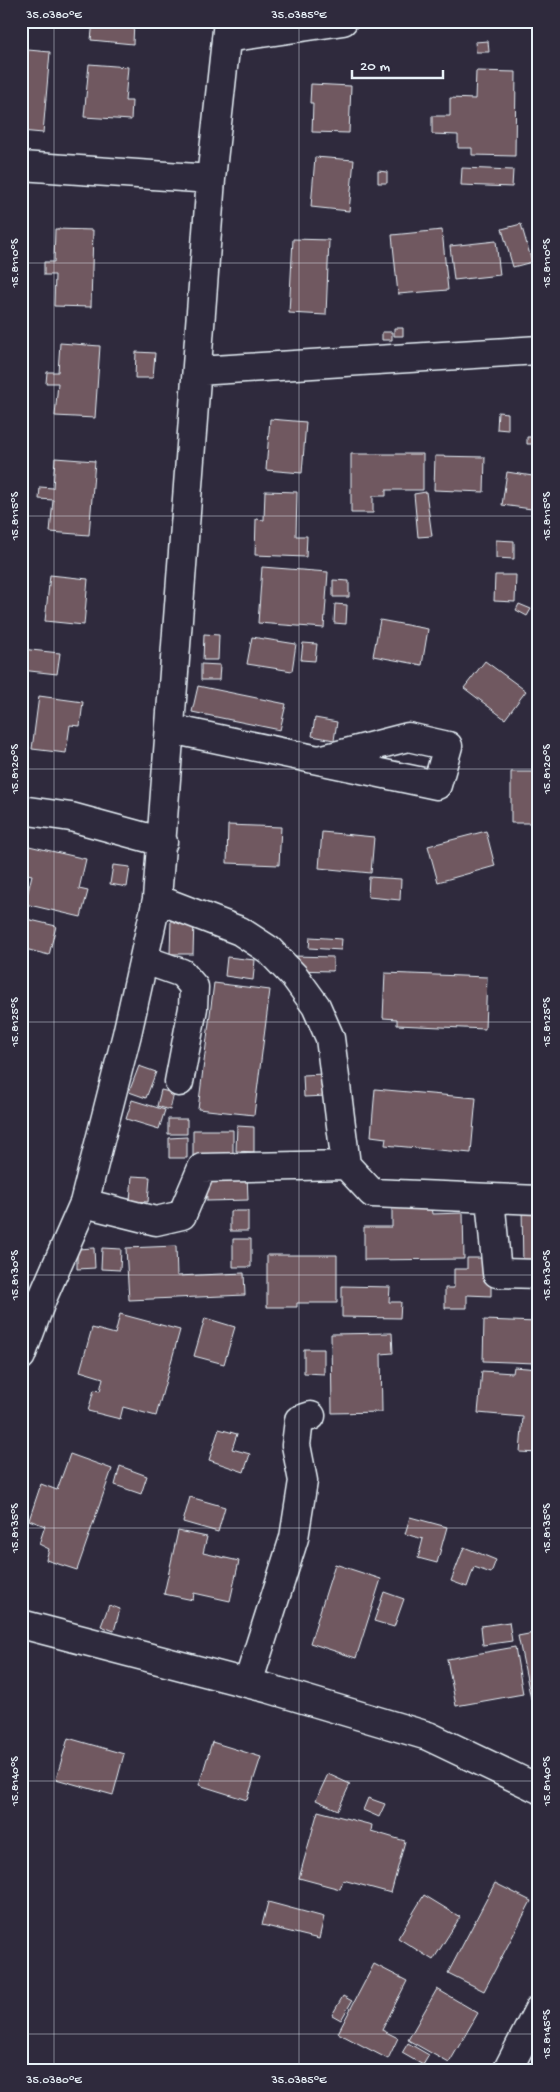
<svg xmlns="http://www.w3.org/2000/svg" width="560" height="2092" viewBox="0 0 560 2092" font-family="'Gochi Hand',sans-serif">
	<rect width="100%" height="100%" fill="#2f2a3d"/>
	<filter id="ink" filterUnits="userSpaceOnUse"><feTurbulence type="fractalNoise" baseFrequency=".02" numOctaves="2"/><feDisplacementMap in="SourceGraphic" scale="10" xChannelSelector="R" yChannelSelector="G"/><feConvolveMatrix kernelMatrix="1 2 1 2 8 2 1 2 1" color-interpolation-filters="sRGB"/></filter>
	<g filter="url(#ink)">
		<!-- building -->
		<path fill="#6f5861" stroke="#e8f1f8" d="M93,21H134L133,44L91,40Z
			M488,41L489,52H476L475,42Z
			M28,50L50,52L43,133L21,131Z
			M89,64L128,67L125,101H132L131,120L84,117Z
			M476,71L516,72L515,156L472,155V148H458V135L432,134V116H450V98L475,99Z
			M311,84L351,86L349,133L312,132L313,103H310Z
			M315,157L354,160L349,211L311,207Z
			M462,168L513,170L512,187L461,185Z
			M378,171L387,172V183H378Z
			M521,224L532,262L513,267L502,229Z
			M55,229L93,230L91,307L54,306L55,275H44V262H54Z
			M442,230L448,290L398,294L392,235Z
			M293,239L329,240L326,315L289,313Z
			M496,241L500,275L454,280L450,246Z
			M394,328H403V336H394Z
			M382,332H392V340H382Z
			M60,343L100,346L95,418L55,416L58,383H46L47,372H58Z
			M136,352L155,353L153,378H135Z
			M498,412L508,413V430L497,429Z
			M270,419L306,422L302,473L266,470Z
			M527,437H539V473H535V444H527Z
			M351,454H423V490H386V496H373V513H351Z
			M435,456L485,457L484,492L434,490Z
			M55,458L95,461L89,535L50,532L53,500L39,499L40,487L53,488Z
			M507,472L539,477V510L502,505Z
			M265,491L297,492L296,536H307L306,557L255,555L256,519L264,520Z
			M426,492L432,536L418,537L414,494Z
			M496,540L514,541V559L496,558Z
			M262,567L328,572L324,628L258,623Z
			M50,575L88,579L84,625L45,621Z
			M495,575H516L515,602L494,601Z
			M333,580L349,581V597H333Z
			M335,604L347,605L346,624L334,623Z
			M519,604L531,609L527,616L516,610Z
			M380,620L428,629L422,665L373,656Z
			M204,634L219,635L218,660H203Z
			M252,637L296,644L292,671L247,664Z
			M303,643L317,644L315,661L301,660Z
			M21,649L60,653L57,674L21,670Z
			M485,661L526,691L505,719L464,688Z
			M201,664L220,665L219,680H201Z
			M198,686L286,704L280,730L192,712Z
			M39,696L83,702L80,726L70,725L66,753L32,749Z
			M315,718L337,722L334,740L312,736Z
			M511,772H539V823H511Z
			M228,825L281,827L279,865L227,863Z
			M486,831L495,866L438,882L428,846Z
			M322,832L374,837L371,873L319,868Z
			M29,846L86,859L79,889L88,891L81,917L25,904L32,875L23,873Z
			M113,865L130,867L127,887L110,884Z
			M369,877L401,879L400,900L368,897Z
			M22,918L56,926L49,955L21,948Z
			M171,919H194L193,954H170Z
			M310,937L342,939L341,950L309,948Z
			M293,956L333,957V971L293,970Z
			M227,957L255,960L253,980L225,976Z
			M385,973L487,977L485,1029L397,1025V1019L383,1018Z
			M214,983L270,990L254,1115L198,1109Z
			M139,1066L156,1072L146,1098L129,1092Z
			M324,1074L326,1096L304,1097L303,1075Z
			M375,1089L476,1098L471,1153L385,1145L386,1138L371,1136Z
			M161,1090L174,1093L170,1110L157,1106Z
			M132,1100L165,1110L159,1129L126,1119Z
			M168,1119H187V1134H168Z
			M237,1126L254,1127V1152L236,1151Z
			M193,1130H233V1156L193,1157Z
			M187,1137V1158H169V1138Z
			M247,1173L248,1200L207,1201L206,1174Z
			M132,1176L150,1177L148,1202L130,1201Z
			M392,1206H431L432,1214L463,1213L464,1259L364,1260V1227H392Z
			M522,1208H539V1266H523Z
			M230,1211H248V1231H230Z
			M233,1239H251V1267H233Z
			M176,1246L177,1276L244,1273L245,1295L129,1300L126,1248Z
			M94,1248L95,1268L77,1269V1249Z
			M102,1248L121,1249L120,1270L101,1269Z
			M267,1255H337V1303H297V1307H267Z
			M467,1258H491V1296L467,1295V1308H445V1288H454V1269H467Z
			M342,1286L390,1287L389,1302H401L400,1318L342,1317Z
			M120,1314L180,1330L156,1416L123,1407L120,1419L88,1411L94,1390L100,1391L103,1378L80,1371L92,1328L115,1334Z
			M205,1318L235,1327L224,1364L194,1356Z
			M484,1320L537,1322L535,1363L483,1361Z
			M392,1333L393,1353L381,1354L382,1412L332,1413L331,1334Z
			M304,1349H324V1374L304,1373Z
			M514,1367L539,1369V1453L520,1452L523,1417L478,1413L482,1371L513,1373Z
			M219,1429L237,1434L232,1449L250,1454L244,1472L209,1460Z
			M70,1454L112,1469L77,1570L46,1560L49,1549L39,1544L45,1526L29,1520L41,1484L57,1490Z
			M120,1466L147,1476L141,1494L115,1485Z
			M190,1497L225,1507L218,1532L183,1522Z
			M410,1517L447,1527L437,1563L418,1558L423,1539L405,1534Z
			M178,1531L207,1537L203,1553L239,1561L230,1601L194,1593L193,1600L164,1594Z
			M464,1547L496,1560L491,1573L474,1567L467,1587L451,1581Z
			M335,1564L381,1579L356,1658L310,1643Z
			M384,1592L404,1599L394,1627L374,1621Z
			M109,1605L120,1609L114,1631L101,1626Z
			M509,1622L512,1641L483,1645L481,1626Z
			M539,1632V1698L531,1699L518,1636Z
			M515,1647L523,1694L456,1706L447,1659Z
			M68,1738L124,1754L113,1795L56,1779Z
			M212,1742L261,1757L247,1800L199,1785Z
			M328,1774L350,1784L338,1810L316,1800Z
			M368,1798L385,1804L379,1817L363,1810Z
			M318,1811L372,1825L371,1831L405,1841L391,1893L343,1880L340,1889L299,1878Z
			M495,1883L531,1901L484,1991L448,1973Z
			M424,1895L460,1917L433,1960L398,1938Z
			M268,1902L324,1917L319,1939L262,1925Z
			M374,1964L407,1981L382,2030L398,2038L388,2059L338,2033Z
			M437,1989L478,2013L449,2063L408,2040Z
			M343,1996L352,2001L341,2020L332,2015Z
			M408,2043L429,2055L423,2065L402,2053Z"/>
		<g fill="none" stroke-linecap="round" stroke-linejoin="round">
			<!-- minor casing -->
			<g stroke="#e8f1f8" stroke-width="31">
				<path id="minor" d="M226,38L343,21
					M21,166L211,179
					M197,371L539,350
					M171,729L437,785L448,746L408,737L319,760
					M21,810L71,817L163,842
					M145,960L182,973L194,987L193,1008L179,1082
					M346,1165L372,1193L539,1200
					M490,1198L497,1273L539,1274
					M84,1203L156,1221L182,1215L202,1168L346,1165L330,1038L316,1006L295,977L269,950L240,931L157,899
					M21,1356L42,1299L84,1203L127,1034L157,899L211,179L228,21
					M21,1624L270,1689L428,1736L539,1789
					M248,1683L294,1538L303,1481L296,1445L299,1420L311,1416
					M507,2071L539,2009"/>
			</g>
			<!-- minor -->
			<use href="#minor" stroke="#2f2a3d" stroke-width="28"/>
		</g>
	</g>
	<!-- ticks -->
	<path fill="none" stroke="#e8f1f8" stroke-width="1" stroke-opacity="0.45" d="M54,21V2071M299,21V2071M21,263H539M21,516H539M21,769H539M21,1022H539M21,1275H539M21,1528H539M21,1781H539M21,2034H539"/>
	<!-- margin -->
	<rect width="560" height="2092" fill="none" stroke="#2f2a3d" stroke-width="55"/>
	<!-- scale -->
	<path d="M352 70v8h91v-8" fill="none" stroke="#e8f1f8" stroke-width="2.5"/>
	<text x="360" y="70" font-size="15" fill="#e8f1f8" stroke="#2f2a3d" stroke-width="4" paint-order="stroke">20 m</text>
	<rect x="28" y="28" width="504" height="2036" fill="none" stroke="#e8f1f8" stroke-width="2"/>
	<g font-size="12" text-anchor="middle" fill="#e8f1f8">
		<text x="54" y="18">35.0380°E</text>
		<text x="299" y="18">35.0385°E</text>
		<text transform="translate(14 263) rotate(-90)" y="4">15.8110°S</text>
		<text transform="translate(546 263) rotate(-90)" y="4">15.8110°S</text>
		<text transform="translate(14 516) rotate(-90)" y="4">15.8115°S</text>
		<text transform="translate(546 516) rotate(-90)" y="4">15.8115°S</text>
		<text transform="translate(14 769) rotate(-90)" y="4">15.8120°S</text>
		<text transform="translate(546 769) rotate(-90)" y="4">15.8120°S</text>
		<text transform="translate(14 1022) rotate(-90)" y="4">15.8125°S</text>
		<text transform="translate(546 1022) rotate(-90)" y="4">15.8125°S</text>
		<text transform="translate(14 1275) rotate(-90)" y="4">15.8130°S</text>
		<text transform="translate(546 1275) rotate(-90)" y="4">15.8130°S</text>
		<text transform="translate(14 1528) rotate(-90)" y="4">15.8135°S</text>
		<text transform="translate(546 1528) rotate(-90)" y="4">15.8135°S</text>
		<text transform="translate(14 1781) rotate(-90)" y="4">15.8140°S</text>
		<text transform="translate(546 1781) rotate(-90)" y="4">15.8140°S</text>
		<text transform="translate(546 2034) rotate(-90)" y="4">15.8145°S</text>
		<text x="54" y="2083">35.0380°E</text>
		<text x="299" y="2083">35.0385°E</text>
	</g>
</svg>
